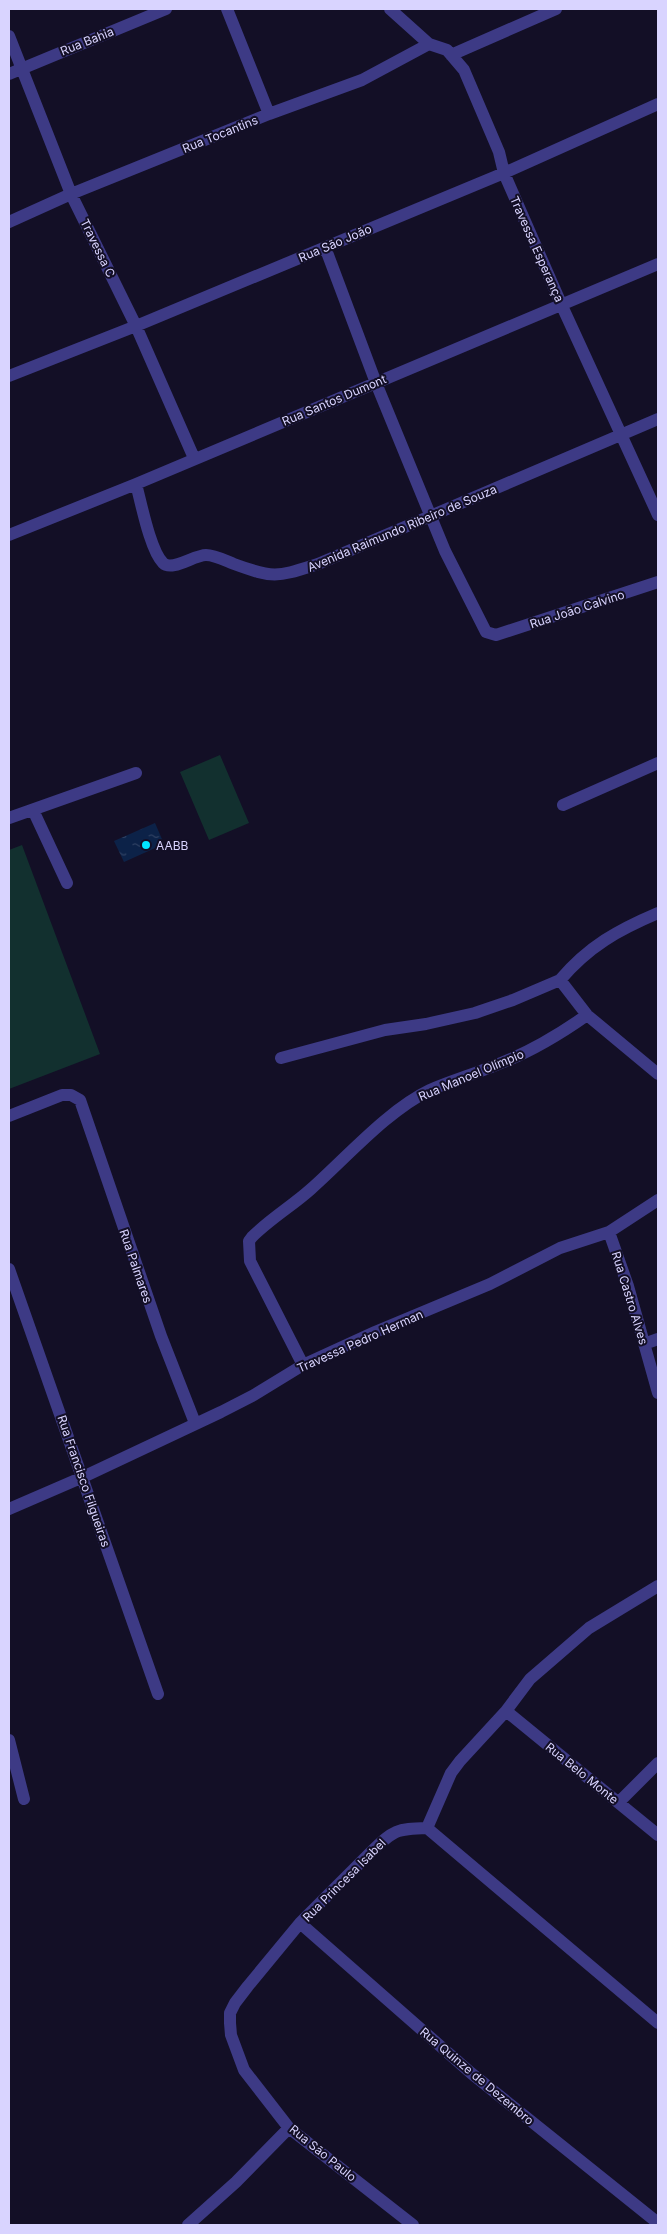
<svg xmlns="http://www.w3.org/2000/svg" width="667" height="2234" viewBox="0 0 667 2234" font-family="Inter,sans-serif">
	<defs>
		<pattern id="water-ripples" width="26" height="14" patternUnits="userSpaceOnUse" patternTransform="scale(1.25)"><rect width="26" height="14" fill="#0c2248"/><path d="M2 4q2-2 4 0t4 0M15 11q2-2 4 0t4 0" fill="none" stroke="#2f4163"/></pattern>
	</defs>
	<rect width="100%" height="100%" fill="#130f26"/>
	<!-- green -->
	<path fill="#12302f" d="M220,755L249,823L209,840L180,772Z
		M22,845L100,1054L9,1089V850Z"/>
	<!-- water -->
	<path fill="url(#water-ripples)" d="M155,823L164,844L124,862L114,841Z"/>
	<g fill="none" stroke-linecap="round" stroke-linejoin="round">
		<!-- minor -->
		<path stroke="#3d3a85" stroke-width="12" d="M227,9L269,114
			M390,9L429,44L447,50L464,70L499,152L504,173L562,306L658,515
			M9,36L71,194L136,326L194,458
			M451,55L556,9
			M9,74L166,9
			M9,222L71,194L269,114L362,80L429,44
			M325,247L376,383L431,517L445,551L486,632L496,635L658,582
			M9,376L136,326L504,173L658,104
			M136,484C141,502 150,550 163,563C172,572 194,555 206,555C215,555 226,561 234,564C275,579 277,577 318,564L658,419
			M9,535L136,484L658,264
			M563,805L658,763
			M33,810L67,883
			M9,818L136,773
			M658,913C618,930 589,946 560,980L587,1015L658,1074
			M281,1058L385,1030L426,1024L475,1013L513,1000L560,980
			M9,1116L62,1095H71L80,1100L161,1336L195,1423
			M609,1232L628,1286L658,1393
			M9,1269L158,1694
			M644,1344L658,1339
			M303,1365L250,1261L249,1241L252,1237C270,1219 292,1206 311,1189C346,1158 388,1110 430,1090C453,1080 478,1073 501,1063C532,1051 560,1034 587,1015
			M9,1509L83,1477L221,1412L254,1395L303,1365L375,1332L490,1284L560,1248L609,1232L658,1200
			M506,1711L658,1835
			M9,1740L24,1799
			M619,1802L658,1763
			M427,1828L658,2023
			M300,1923L471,2073L658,2223
			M188,2225L236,2182L289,2128
			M413,2225L289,2128L244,2070L231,2035L230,2023V2013L235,2003L248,1986L300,1923L372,1851C394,1830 396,1829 427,1828L451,1773L460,1761L506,1711L530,1679L589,1628L658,1586"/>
	</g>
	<!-- markers -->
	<circle fill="#00e5ff" stroke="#130f26" stroke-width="2" cx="146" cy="845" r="5"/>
	<g text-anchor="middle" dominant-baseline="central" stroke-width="4" stroke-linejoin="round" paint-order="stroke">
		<!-- street labels -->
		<g font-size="12" fill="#d9d4ff" stroke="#130f26">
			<text transform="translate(87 41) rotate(-22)">Rua Bahia</text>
			<text transform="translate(220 134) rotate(-22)">Rua Tocantins</text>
			<text transform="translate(335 243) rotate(-23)">Rua São João</text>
			<text transform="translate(98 248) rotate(64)">Travessa C</text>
			<text transform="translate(537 249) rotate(66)">Travessa Esperança</text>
			<text transform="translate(334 400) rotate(-23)">Rua Santos Dumont</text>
			<text transform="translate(402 528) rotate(-23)">Avenida Raimundo Ribeiro de Souza</text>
			<text transform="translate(577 609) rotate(-18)">Rua João Calvino</text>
			<text transform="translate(471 1075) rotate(-23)">Rua Manoel Olímpio</text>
			<text transform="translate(136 1266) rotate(71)">Rua Palmares</text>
			<text transform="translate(630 1298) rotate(73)">Rua Castro Alves</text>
			<text transform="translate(360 1341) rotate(-24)">Travessa Pedro Herman</text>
			<text transform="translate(84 1481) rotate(71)">Rua Francisco Filgueiras</text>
			<text transform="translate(582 1773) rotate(39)">Rua Belo Monte</text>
			<text transform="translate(344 1880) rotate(-45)">Rua Princesa Isabel</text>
			<text transform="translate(477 2076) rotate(40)">Rua Quinze de Dezembro</text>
			<text transform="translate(323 2153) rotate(39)">Rua São Paulo</text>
		</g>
		<!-- poi labels -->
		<g font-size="12" fill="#d9d4ff" stroke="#130f26" text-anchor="start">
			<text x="156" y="845">AABB</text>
		</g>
	</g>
	<!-- border -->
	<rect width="667" height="2234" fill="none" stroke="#d9d4ff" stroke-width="20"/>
</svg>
